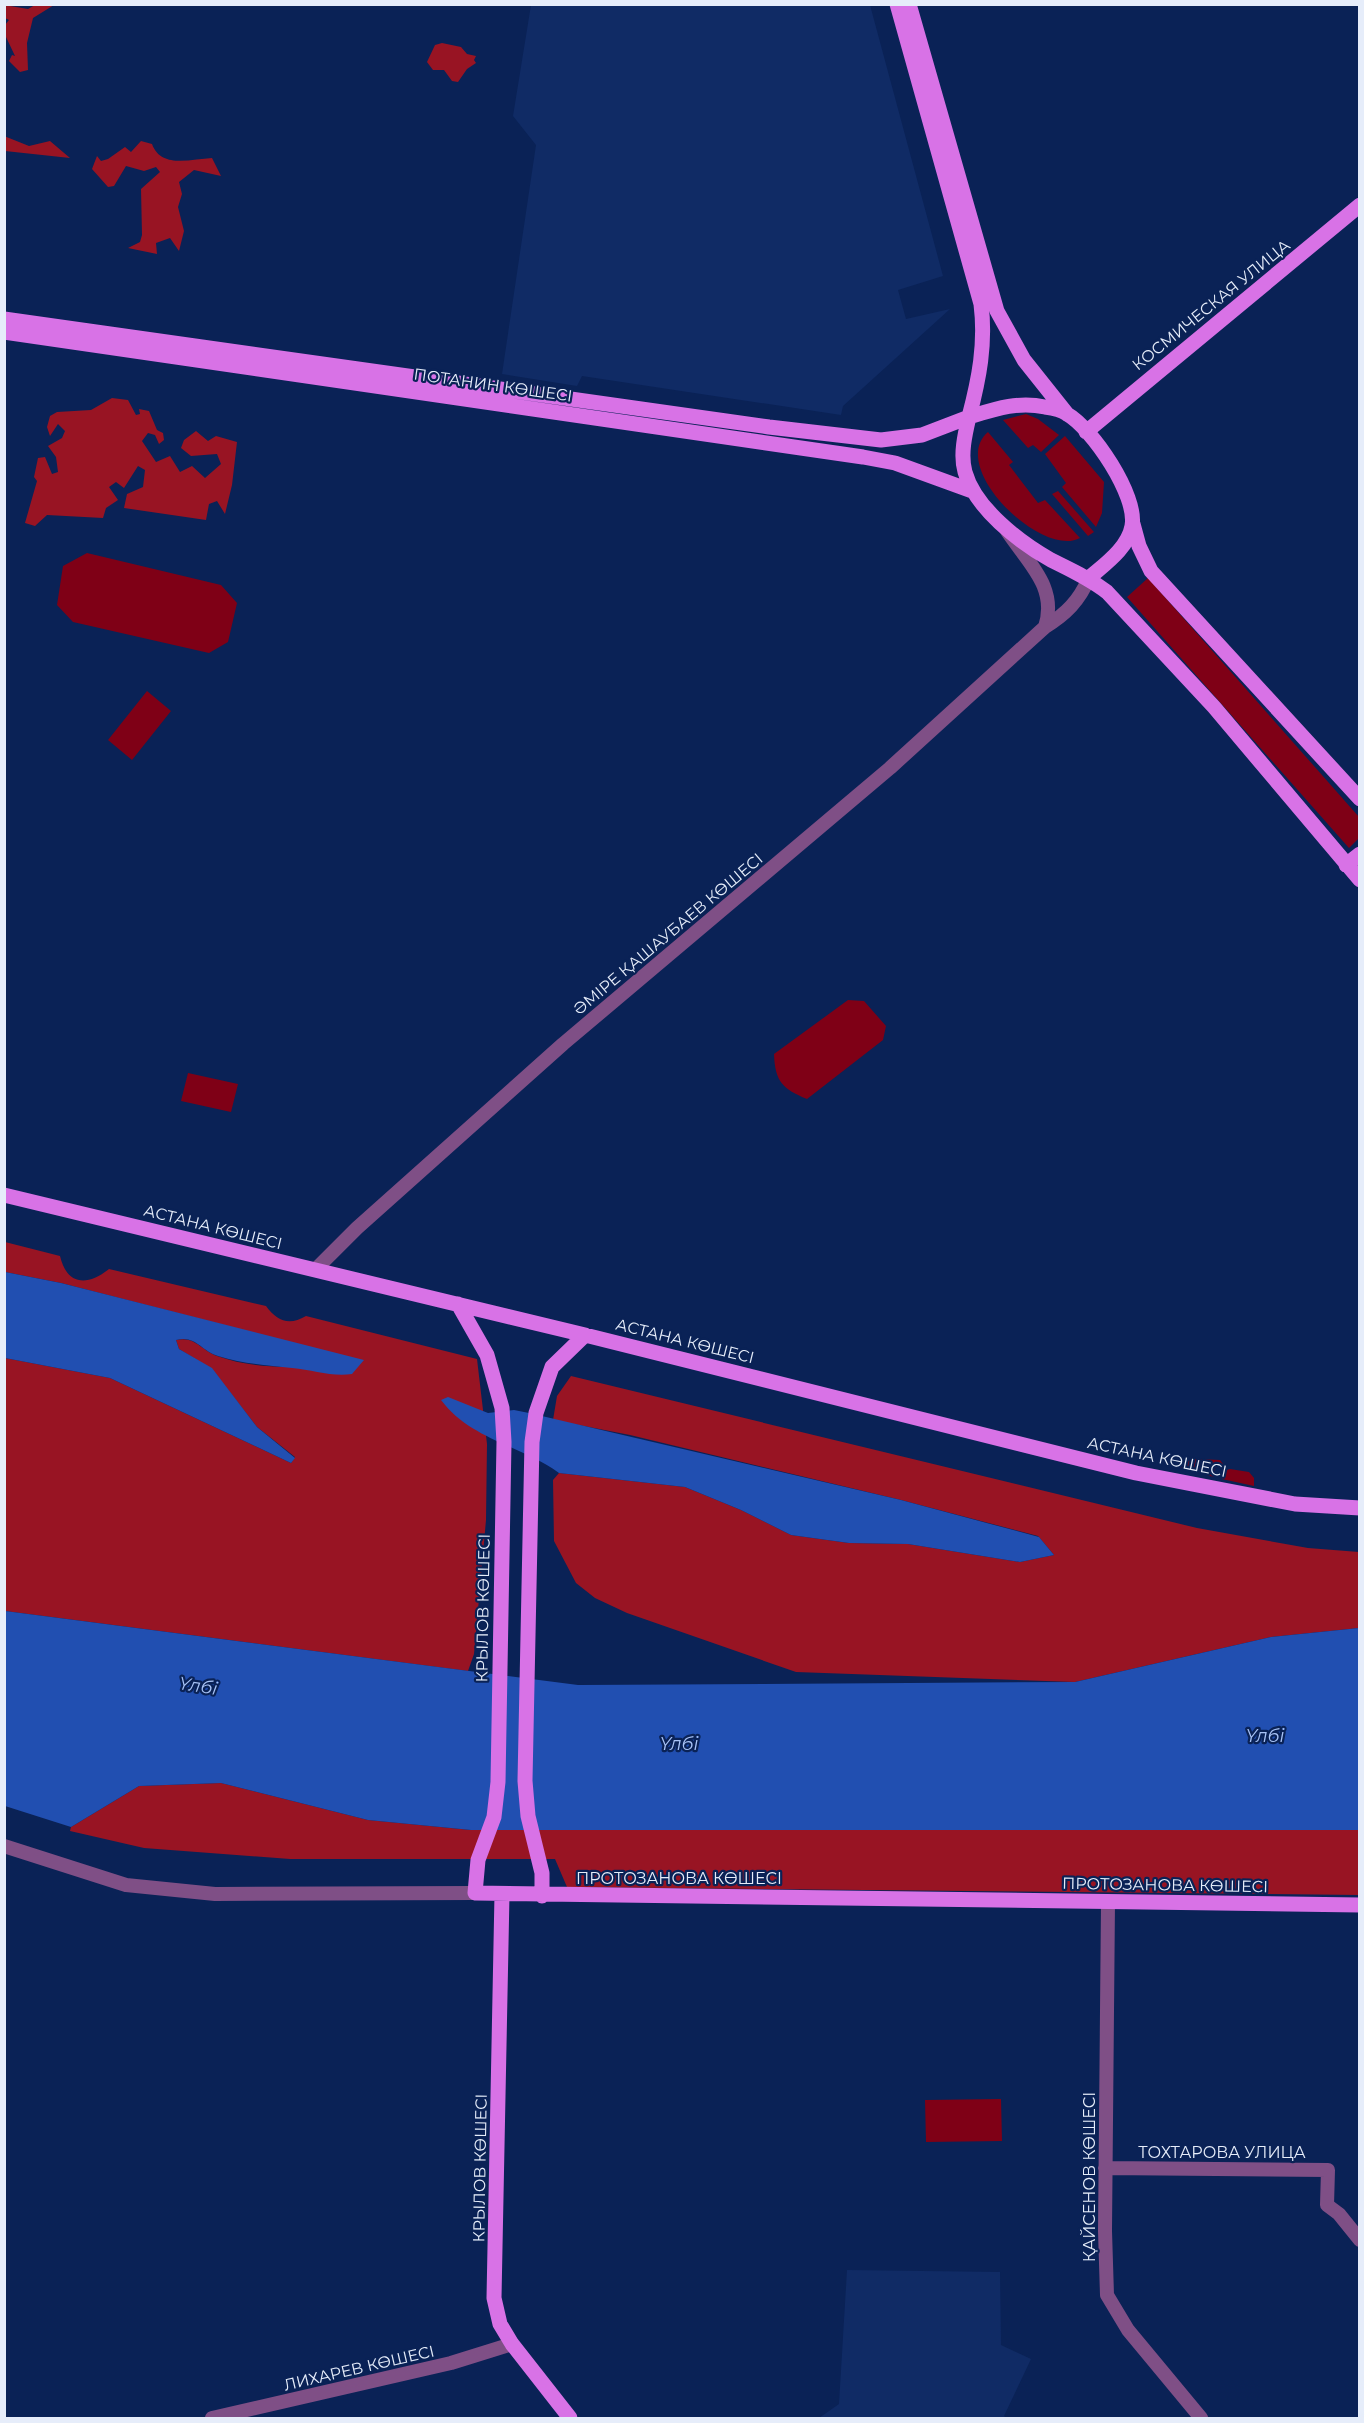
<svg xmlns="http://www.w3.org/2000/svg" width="1364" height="2423" viewBox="0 0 1364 2423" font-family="Montserrat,sans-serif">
	<rect width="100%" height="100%" fill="#0a2256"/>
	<!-- built -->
	<path fill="#102b65" d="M531,5H870L943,276L898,290L906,319L950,309L843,406L841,415L582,376L577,386L502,374L536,145L513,116Z
		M847,2270L1000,2272L1001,2345L1031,2359L1004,2416L1006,2418H819L839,2404Z"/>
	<!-- green -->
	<path fill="#7f0016" d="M1026,414L1038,419L1059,435L1041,452L1033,445L1028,448L1003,420Z
		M988,432L1013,462L1009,465L1038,503L1045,500L1080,538C1042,559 947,467 988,432Z
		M1065,436L1104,482L1102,513L1096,527L1062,487L1066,483L1045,454Z
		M1058,491L1094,532L1088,536L1052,494Z
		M87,553L221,585L237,603L228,642L209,653L73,622L57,605L63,566Z
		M1148,578L1359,817V838L1349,848L1127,597Z
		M147,691L171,711L132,760L108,740Z
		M848,1000L864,1001L886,1026L883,1040L807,1099C783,1089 775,1082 774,1054Z
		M188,1073L238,1084L231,1112L181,1101Z
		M1196,1459L1220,1460L1223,1464L1215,1468L1214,1477L1179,1467L1178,1464Z
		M1230,1469L1249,1472L1254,1478V1486L1222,1479L1223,1471Z
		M1001,2099L1002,2141L926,2142L925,2100Z"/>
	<!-- forest -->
	<path fill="#981423" d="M4,5L28,9L35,5H54L33,18L27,43L28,70L20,72L9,61L12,55L15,56L6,37L5,25L9,20L5,18Z
		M442,43L461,47L467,54L476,56L474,60L476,63L467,69L458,82L452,81L444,70H433L427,62L435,45Z
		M4,136L29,146L50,141L70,158L5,151Z
		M141,141L152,144C161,169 191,159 212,158L221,176L194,170L179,182L182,194L178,207L184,231L179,251L170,238L156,243L157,254L128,248L140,242L142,235L141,189L160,172L156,167L144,171L126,166L114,186L108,187L92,169L97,156L101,161L108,159L125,147L131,152Z
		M112,398L128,400L136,415L140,414L139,409L149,411L157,430L163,433L164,440L159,444L155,435L148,433L142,441L156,462L170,456L180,472L192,466L205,478L221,464L217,454L191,456L181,448L184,440L196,431L208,441L216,436L237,442L232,485L225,514L217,501L209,504L206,520L124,508L127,494L143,487L145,470L138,466L124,488L116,482L109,487L118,500L106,508L103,518L47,515L35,526L25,523L37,481L34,477L38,458L45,457L52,474L58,472L56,457L48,446L62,438L65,431L58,424L50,436L47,427L50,416L57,412L91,410Z
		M5,1242L60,1256C67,1286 88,1286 109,1269L266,1306C277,1321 289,1326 306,1316L477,1359L487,1444L486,1520L474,1654L468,1671L5,1611V1358L110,1378L291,1463L295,1457L257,1427L212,1369L179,1349L176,1340C195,1336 201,1350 217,1356C265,1373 314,1366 363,1361L61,1283L5,1272Z
		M571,1376L1197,1528L1308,1548L1359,1552V1628L1271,1637L1075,1682L796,1672L627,1613L595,1598L576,1583L554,1541L553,1480L559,1473L685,1487L741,1510L791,1535L849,1543L908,1544L1020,1562L1054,1555L1038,1536L901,1500L630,1435L553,1420L557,1396Z
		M221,1783L368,1820L471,1830H1359L1360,1895L567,1887L555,1859H290L144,1848L70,1831L71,1827L139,1786Z"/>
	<!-- water -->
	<path fill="#214fb1" d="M5,1272L61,1283L364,1360L352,1374C332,1377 313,1370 292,1368C266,1365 243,1364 218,1356C201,1351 196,1335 176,1340L179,1349L212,1368L257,1427L295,1458L291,1463L110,1378L5,1358Z
		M448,1397L488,1413L514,1410L529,1413L901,1500L1039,1537L1054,1555L1020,1562L908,1544L849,1543L791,1535L741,1510L685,1487L559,1473C521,1445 471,1440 441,1400Z
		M5,1611L578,1685L1075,1682L1271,1637L1359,1628V1830H471L368,1820L221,1783L139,1786L71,1827L5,1806Z"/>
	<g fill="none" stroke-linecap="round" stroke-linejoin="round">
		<!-- minor -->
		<path stroke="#7f4f86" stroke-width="14" d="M1007,531C1028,563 1058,587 1045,627
			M315,1270L357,1228L563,1044L890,768L1045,627C1066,614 1079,601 1089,578
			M4,1846L126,1885L215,1894L475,1893
			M1108,1902L1105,2231L1107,2295L1128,2330L1201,2418
			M1105,2168L1328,2170L1327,2205L1339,2214L1360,2240
			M212,2418L451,2363L512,2344"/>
		<!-- major -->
		<path stroke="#d872e6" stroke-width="15" d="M909,4L997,311L1024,360L1067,414
			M4,319L769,427L881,440L922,435L969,417C979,379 986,344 981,304L897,4
			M4,332L863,457L895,463L972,491
			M1086,432L1360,205
			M1133,524L1139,546L1151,571L1360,799
			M1089,578C1105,564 1128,548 1132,526C1138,496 1092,428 1067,414C1062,410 1052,408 1045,407C1018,401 995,409 969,417C965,434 960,455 965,472C975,508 1019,542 1051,560C1071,570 1089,578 1107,592L1214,707L1360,880
			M1346,865L1360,854
			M4,1195L585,1335L1136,1473L1295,1504L1360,1508
			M458,1304L487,1355L502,1408L504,1442L498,1782L494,1817L478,1860L475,1893L1360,1905
			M502,1894L494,2298L500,2324L512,2344L570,2418
			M542,1896V1873L528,1816L525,1781L532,1442L536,1413L552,1367L585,1335"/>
	</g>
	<g text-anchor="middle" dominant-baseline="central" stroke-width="4.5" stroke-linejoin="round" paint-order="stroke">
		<!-- street labels -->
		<g font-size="16" fill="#e6edfa" stroke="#0a2256">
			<text transform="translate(1211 305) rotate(-39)">КОСМИЧЕСКАЯ УЛИЦА</text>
			<text transform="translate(493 385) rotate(8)">ПОТАНИН КӨШЕСІ</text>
			<text transform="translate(668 934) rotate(-40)">ӘМІРЕ ҚАШАУБАЕВ КӨШЕСІ</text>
			<text transform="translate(213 1227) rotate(14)">АСТАНА КӨШЕСІ</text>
			<text transform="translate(685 1341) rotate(14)">АСТАНА КӨШЕСІ</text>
			<text transform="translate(1157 1457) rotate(12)">АСТАНА КӨШЕСІ</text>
			<text transform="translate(483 1608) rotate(-89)">КРЫЛОВ КӨШЕСІ</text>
			<text x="679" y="1878">ПРОТОЗАНОВА КӨШЕСІ</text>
			<text transform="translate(1165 1885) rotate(1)">ПРОТОЗАНОВА КӨШЕСІ</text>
			<text x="1222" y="2152">ТОХТАРОВА УЛИЦА</text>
			<text transform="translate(480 2168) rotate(-89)">КРЫЛОВ КӨШЕСІ</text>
			<text transform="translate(1089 2177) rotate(-90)">ҚАЙСЕНОВ КӨШЕСІ</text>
			<text transform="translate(359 2368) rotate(-13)">ЛИХАРЕВ КӨШЕСІ</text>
		</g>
		<!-- water labels -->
		<g font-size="18" font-style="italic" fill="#a8c3f6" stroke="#0a2256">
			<text transform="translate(198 1686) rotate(9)">Үлбі</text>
			<text x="1265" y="1736">Үлбі</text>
			<text x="679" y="1744">Үлбі</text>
		</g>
	</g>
	<!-- border -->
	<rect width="1364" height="2423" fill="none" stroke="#e6edfa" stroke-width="12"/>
</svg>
